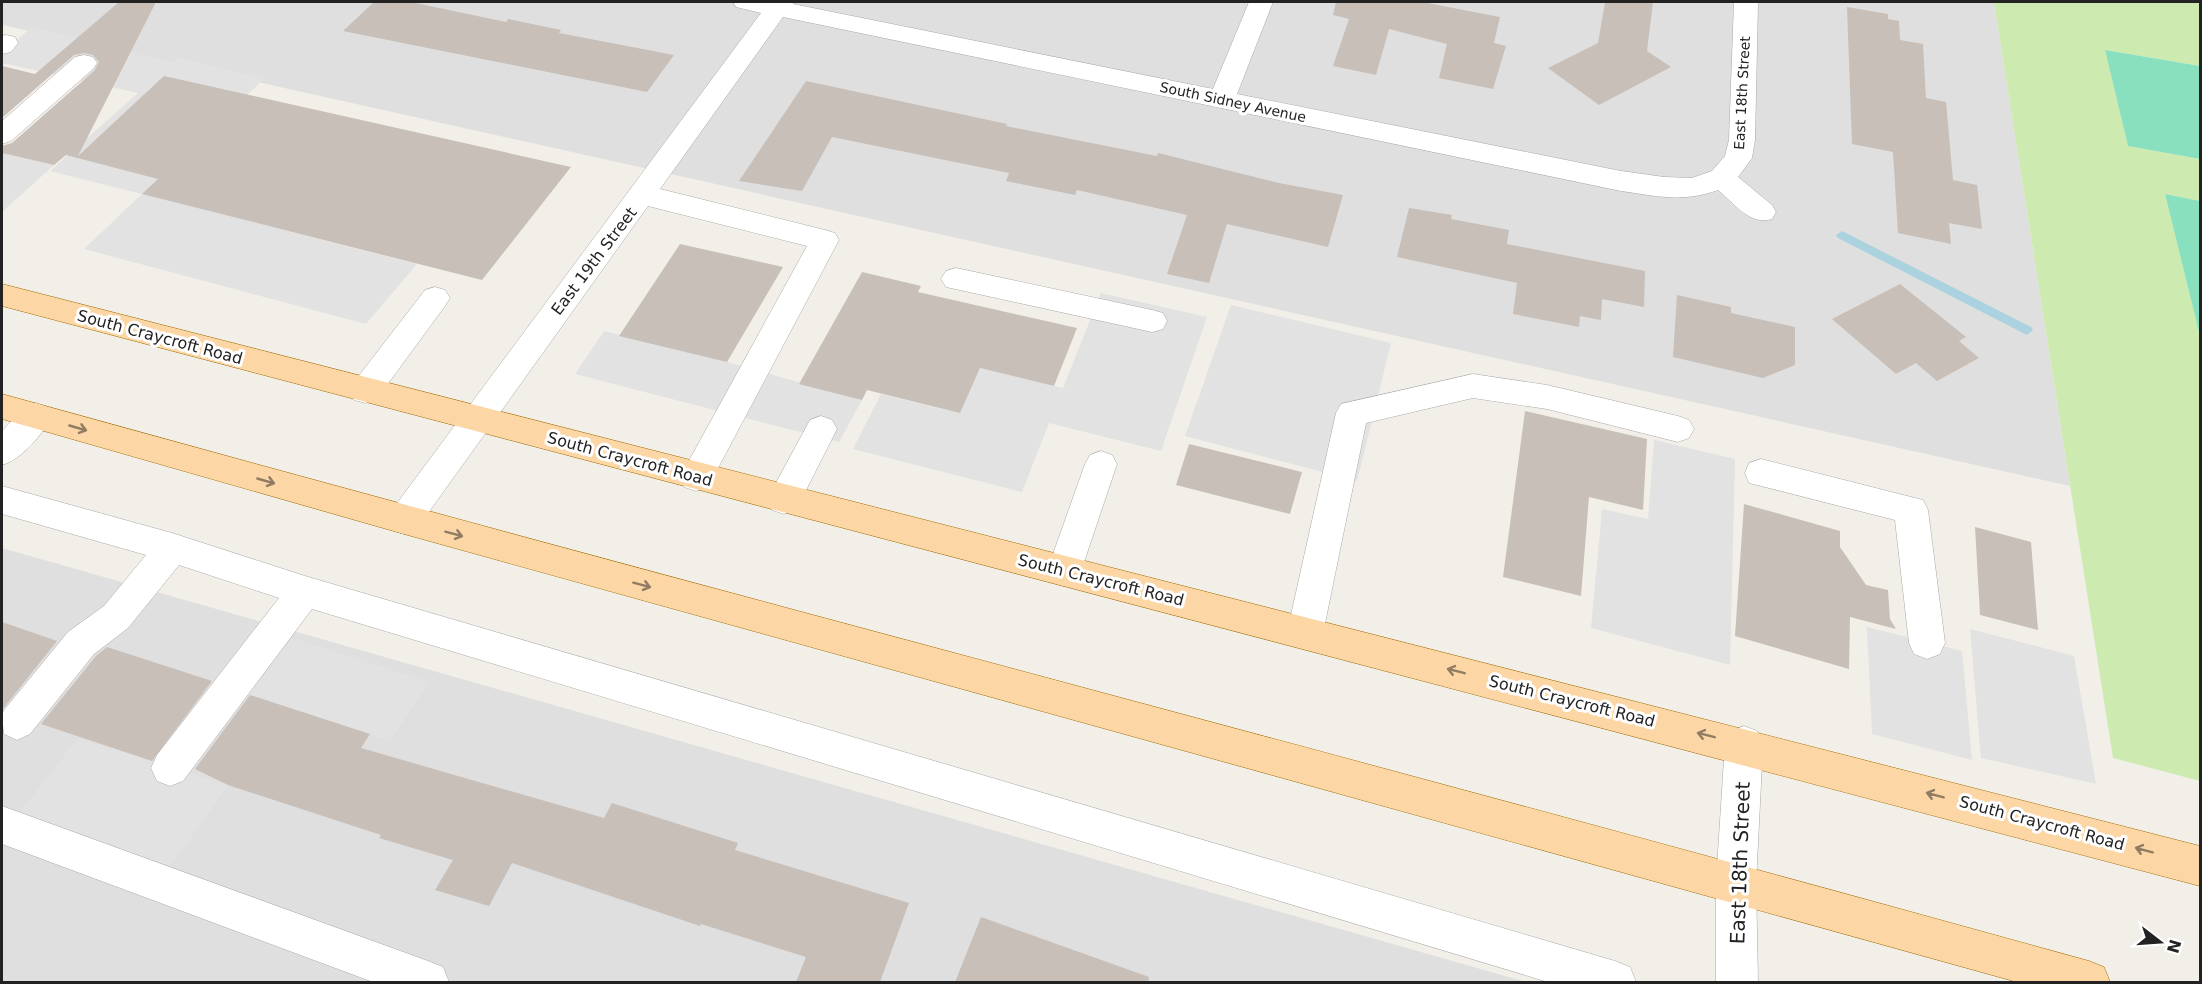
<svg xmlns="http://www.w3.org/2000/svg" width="2202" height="984" viewBox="0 0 2202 984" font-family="'DejaVu Sans',sans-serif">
	<rect width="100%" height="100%" fill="#f2efe9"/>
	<!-- residential -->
	<path fill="#e0dfdf" d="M2,2H1994L2070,486L2,25Z
		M2,548L1526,982H2Z"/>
	<!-- grass -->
	<path fill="#cdebb0" d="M1994,2H2200V66L2105,50L2128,146L2200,159V201L2165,194L2200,336V781L2113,758Z"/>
	<!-- pitch -->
	<path fill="#88e0be" d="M2105,50L2200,66V159L2128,146Z
		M2165,194L2200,201V336Z"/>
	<!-- parking -->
	<path fill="#e2e2e2" d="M32,27L172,63L178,58L265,78L143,194L417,264L366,324L84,249L142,194L50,171L138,93L2,63V53Z
		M2,153L54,165L2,212Z
		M1101,293L1207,317L1161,451L1049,423L1022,492L853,449L881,394L960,413L980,368L1063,388Z
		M1231,305L1391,343L1357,481L1185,436Z
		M604,331L727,362L862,400L839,442L575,374Z
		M1654,440L1735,459L1730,665L1591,628L1602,509L1648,519Z
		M1867,627L1962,651L1972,760L1872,734Z
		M1970,629L2074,656L2096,784L1981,758Z
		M285,636L429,682L390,741L242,692Z
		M78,738L228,785L168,870L14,820Z"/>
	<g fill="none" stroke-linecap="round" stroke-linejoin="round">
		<!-- stream -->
		<path fill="#aad3df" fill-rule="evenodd" d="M1842,231L2031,327L2033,330L2027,335L2023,333L1838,238L1836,235Z"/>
	</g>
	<!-- building -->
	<path fill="#c7bfb8" d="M119,2H156L78,156L164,76L571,167L482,280L142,194L158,179L66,155L54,165L2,153V146L12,143L94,71L99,62L93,55L84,53L74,55L2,118V66L35,74Z
		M374,2H411L506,22L508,19L561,30L559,33L674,55L647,92L343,31Z
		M1336,2H1422L1500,17L1494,43L1506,46L1493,89L1439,78L1447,44L1389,29L1376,75L1333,66L1349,19L1333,15Z
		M1605,2H1653L1647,51L1671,67L1599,105L1548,68L1598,43Z
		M1847,7L1888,14V19L1899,21L1900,40L1923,44L1926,98L1946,102L1953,180L1977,185L1982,229L1949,223L1951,244L1898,233L1893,152L1852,144Z
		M806,81L1007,124L1006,126L1157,156L1158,153L1279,183L1343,195L1328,247L1227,224L1209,283L1167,274L1187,215L1077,190L1075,195L1006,181L1009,173L832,137L802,191L739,181Z
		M1409,208L1452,215L1451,219L1509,230L1507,244L1645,271L1644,307L1602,299L1601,320L1580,316L1579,327L1513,314L1517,283L1397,257Z
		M680,244L783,267L727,362L619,336Z
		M862,272L921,286L918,292L1077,328L1054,386L980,368L960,413L867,390L862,400L799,384Z
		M1900,284L1966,337L1959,341L1979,358L1937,381L1916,363L1896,374L1832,319Z
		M1677,295L1731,307V313L1795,327V365L1763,378L1673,357Z
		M1525,411L1647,439L1643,510L1589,497L1581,596L1503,577Z
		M1189,444L1302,472L1290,514L1176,485Z
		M1744,504L1840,531V547L1866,585L1888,590L1890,619L1896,629L1850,617L1849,669L1735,636Z
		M1975,527L2031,542L2038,630L1980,615Z
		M2,622L57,641L2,710Z
		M107,647L212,681L152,761L41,724L96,656Z
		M250,695L370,734L361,748L604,818L612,803L738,843L735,850L909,903L880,982H796L806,957L701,924L700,926L512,863L489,906L435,890L453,860L379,838L381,835L228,785L195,769Z
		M981,917L1149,977L1148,982H955Z"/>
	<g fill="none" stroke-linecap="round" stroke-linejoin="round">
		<!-- minor casing -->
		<g stroke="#a9a9a9" stroke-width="1">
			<path id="minor" d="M733,2H794L793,4L1213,89L1249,2H1273L1237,94L1621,171L1664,177L1692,178L1712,171L1725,156L1729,140L1734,2H1758L1755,140L1752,158L1738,177L1772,205L1776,212L1772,219C1750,226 1734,203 1718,190C1682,203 1657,196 1621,191L783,17L660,189L825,230L835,233L839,240L708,487L696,491L684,487L680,477L807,246L648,206L416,530L404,534L392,530L387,520L392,510L761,13L736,7Z
				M6,35L15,37L18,43L11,52L2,54V36Z
				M84,55L93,57L97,63L93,69L11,141L2,144V121L75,57Z
				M956,268L1152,310L1163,313L1167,321L1163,329L1152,332L946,287L941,279L946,271Z
				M435,287L445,290L450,298L445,306L376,400L365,403L354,400L349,391L354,382L425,290Z
				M1473,374L1547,385L1678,416L1689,420L1694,429L1689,438L1678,442L1547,409L1473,398L1366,423L1323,633L1318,644L1305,649L1292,644L1287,633L1336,413L1341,404Z
				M36,403L47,407L52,416C43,434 21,460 2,465V431L25,407Z
				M821,416L832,420L837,429L796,510L784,514L772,510L767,500L772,490L810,420Z
				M1101,451L1112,455L1117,464L1081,571L1076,582L1064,586L1052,582L1047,571L1085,464L1090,455Z
				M1761,459L1923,500L1928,510L1945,643L1940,654L1927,659L1914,654L1909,643L1895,520L1749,483L1745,473L1749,463Z
				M2,486L172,533L305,576L1615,961L1630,967L1636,982H1548L312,609L183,781L170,786L157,781L151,768L157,755L279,598L179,565L128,628L94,654L30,734L17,740L4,734L2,715L4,710L68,632L104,606L146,555L2,514Z
				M1744,726L1757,731L1763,744L1756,883L1758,982H1716V883L1725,744L1731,731Z
				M2,806L428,961L443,967L449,982H373L2,844Z"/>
		</g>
		<!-- major casing -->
		<g stroke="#a06b00" stroke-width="1">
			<path id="major" d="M2,284L2200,846V886L2,306Z
				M2,394C697,587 1394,768 2089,961L2104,967L2110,982H2017L404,534L2,419Z"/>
		</g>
		<!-- minor -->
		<use href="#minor" fill="#fff" fill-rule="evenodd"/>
		<!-- major -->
		<use href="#major" fill="#fcd6a4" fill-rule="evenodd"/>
	</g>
	<!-- one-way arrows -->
	<defs><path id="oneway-shaft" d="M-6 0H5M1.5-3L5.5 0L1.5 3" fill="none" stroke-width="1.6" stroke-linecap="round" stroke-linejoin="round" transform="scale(1.5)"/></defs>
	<g stroke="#8f7c63">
		<use href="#oneway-shaft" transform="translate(78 428) rotate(16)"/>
		<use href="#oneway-shaft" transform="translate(266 481) rotate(16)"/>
		<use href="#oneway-shaft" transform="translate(454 534) rotate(15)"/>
		<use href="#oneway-shaft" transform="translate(642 585) rotate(15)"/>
		<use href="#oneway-shaft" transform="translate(1456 671) rotate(-166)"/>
		<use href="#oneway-shaft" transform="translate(1706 735) rotate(-166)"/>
		<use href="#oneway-shaft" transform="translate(1935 795) rotate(-165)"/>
		<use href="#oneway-shaft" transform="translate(2144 850) rotate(-165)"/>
	</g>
	<g text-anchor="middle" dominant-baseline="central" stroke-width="6" stroke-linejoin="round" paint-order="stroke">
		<!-- far-street labels -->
		<g font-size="14" fill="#222" stroke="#fff">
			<text transform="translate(1742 93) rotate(-87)">East 18th Street</text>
			<text transform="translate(1233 102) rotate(12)">South Sidney Avenue</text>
		</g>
		<!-- street labels -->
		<g font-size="16" fill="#222" stroke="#fff">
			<text transform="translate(594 261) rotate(-53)">East 19th Street</text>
			<text transform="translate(160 337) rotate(15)">South Craycroft Road</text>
			<text transform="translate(630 459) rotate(15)">South Craycroft Road</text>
			<text transform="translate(1101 580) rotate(14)">South Craycroft Road</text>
			<text transform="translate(1572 701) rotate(14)">South Craycroft Road</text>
			<text transform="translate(2042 823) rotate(15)">South Craycroft Road</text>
		</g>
		<!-- near-street labels -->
		<g font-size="20" fill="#222" stroke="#fff">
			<text transform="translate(1740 863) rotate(-88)">East 18th Street</text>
		</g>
	</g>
	<!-- border -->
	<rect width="2202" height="984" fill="none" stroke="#222222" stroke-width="6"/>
	<!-- north arrow -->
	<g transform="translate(2160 942) rotate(107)" stroke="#ffffff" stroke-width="4.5" paint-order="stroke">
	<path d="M0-4.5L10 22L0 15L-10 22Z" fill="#222222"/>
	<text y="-9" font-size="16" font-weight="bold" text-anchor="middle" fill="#222222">N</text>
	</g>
</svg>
